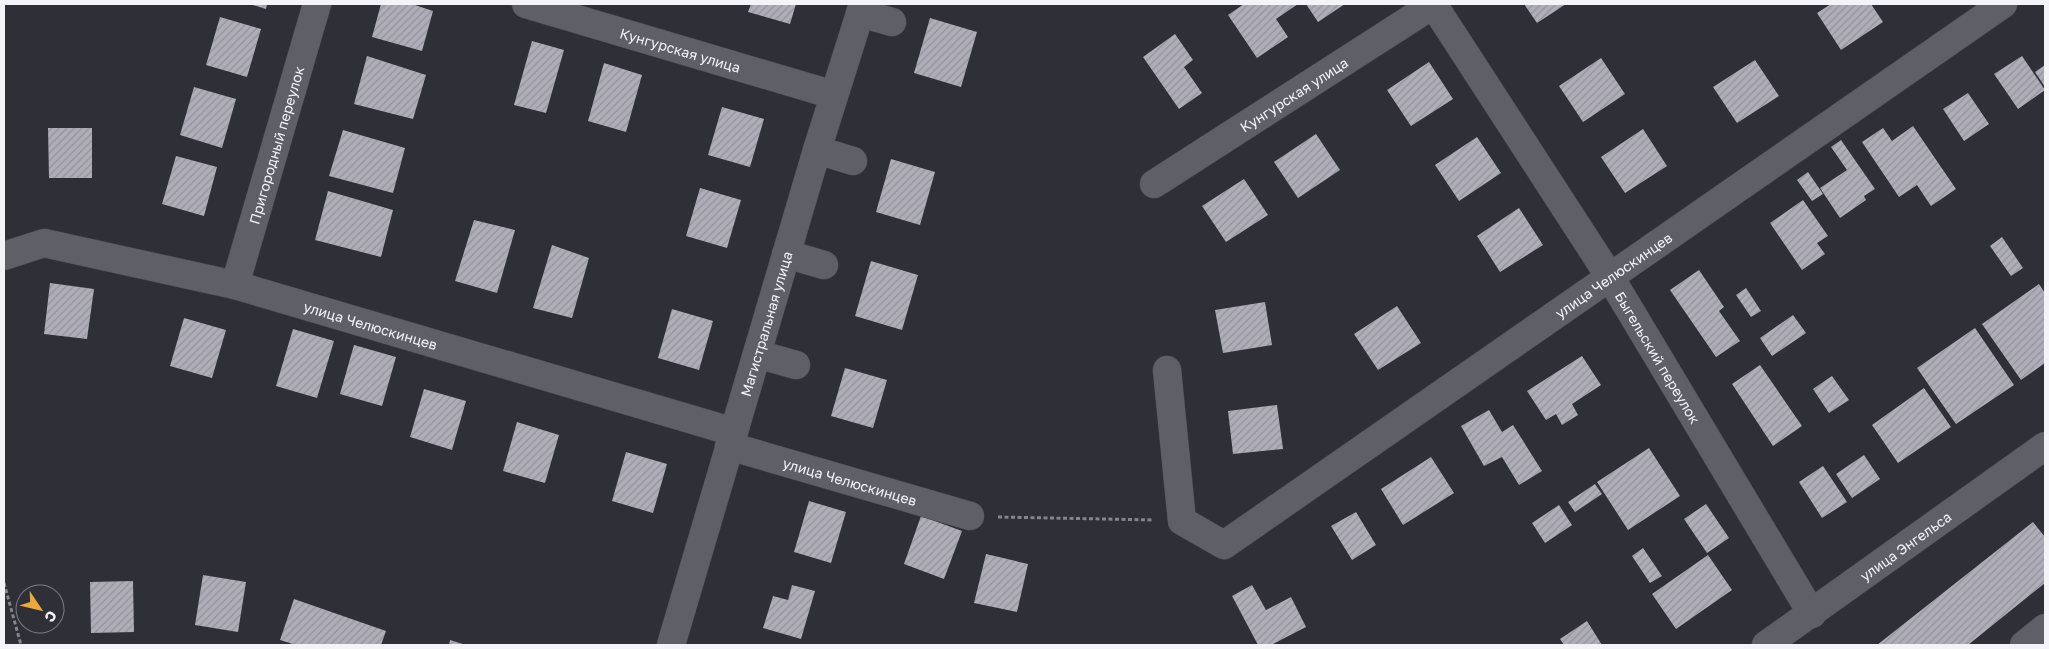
<svg xmlns="http://www.w3.org/2000/svg" width="2049" height="649" viewBox="0 0 2049 649" font-family="'Golos Text',sans-serif">
	<defs>
		<pattern id="building-hatch" width="6" height="6" patternUnits="userSpaceOnUse" patternTransform="scale(1.25)"><rect width="6" height="6" fill="#aeadb8"/><path d="M-1 1l2-2M0 6l6-6M5 7l2-2" fill="none" stroke="#95949c"/></pattern>
	</defs>
	<rect width="100%" height="100%" fill="#2f2f37"/>
	<!-- building -->
	<path fill="url(#building-hatch)" d="M250,4H267L266,9Z
		M381,4H412L433,11L422,51L372,37Z
		M751,4H796L790,24L748,12Z
		M1244,4H1298L1276,19L1288,37L1257,58L1228,15Z
		M1306,4H1345L1318,22Z
		M1524,4H1566L1537,23Z
		M1831,4H1871L1883,22L1841,50L1817,13Z
		M220,17L261,29L247,77L206,65Z
		M930,18L977,32L961,87L914,73Z
		M1175,34L1193,60L1184,67L1202,93L1179,109L1143,57Z
		M532,41L564,50L546,113L514,105Z
		M367,56L426,75L413,119L354,104Z
		M2022,56L2045,90L2018,109L1994,74Z
		M1601,58L1625,94L1583,122L1559,86Z
		M1755,60L1779,96L1737,123L1713,87Z
		M1429,62L1453,99L1411,126L1387,90Z
		M604,63L642,75L626,132L588,121Z
		M2045,65V87L2035,72Z
		M194,87L236,99L222,148L180,135Z
		M1968,93L1989,124L1964,141L1943,109Z
		M722,107L764,119L750,167L708,155Z
		M1913,126L1956,189L1931,206L1917,185L1899,197L1862,142L1883,128L1892,141Z
		M48,128H92V178H49Z
		M1643,129L1667,166L1625,193L1601,157Z
		M343,130L405,148L393,193L329,176Z
		M1316,134L1340,170L1298,198L1274,162Z
		M1477,137L1501,173L1459,201L1435,165Z
		M1841,140L1875,189L1864,196L1866,200L1840,218L1820,188L1847,170L1831,147Z
		M176,156L217,167L204,216L162,204Z
		M891,159L935,172L920,225L876,212Z
		M1808,172L1823,194L1812,201L1797,180Z
		M1244,179L1268,215L1226,242L1202,206Z
		M700,188L741,200L727,248L686,236Z
		M328,191L393,210L381,257L315,240Z
		M1803,200L1828,236L1817,243L1825,254L1802,270L1770,223Z
		M1519,208L1543,245L1500,272L1477,236Z
		M474,220L515,230L497,293L455,281Z
		M2002,237L2023,268L2011,276L1990,246Z
		M552,245L589,258L572,318L533,308Z
		M871,261L918,275L902,330L855,316Z
		M1699,270L1724,307L1719,311L1740,341L1716,357L1670,290Z
		M50,283L94,289L87,339L44,334Z
		M2039,284L2045,293V363L2021,380L1982,324Z
		M1746,288L1761,311L1751,317L1736,295Z
		M1265,302L1272,345L1223,353L1215,310Z
		M1397,306L1421,343L1378,370L1354,334Z
		M672,309L713,321L699,370L658,358Z
		M1793,315L1806,333L1772,356L1760,338Z
		M184,318L226,330L212,378L170,366Z
		M1975,328L2014,385L1956,424L1917,368Z
		M293,329L334,341L317,398L276,386Z
		M354,345L396,357L382,406L340,394Z
		M1582,356L1601,385L1572,404L1578,415L1562,425L1556,414L1546,420L1527,391Z
		M1760,365L1802,426L1773,446L1732,384Z
		M845,368L887,380L873,428L831,416Z
		M1832,376L1849,400L1829,413L1813,389Z
		M1924,388L1951,427L1898,463L1872,425Z
		M424,389L466,401L452,450L410,437Z
		M1277,405L1283,449L1233,454L1228,411Z
		M1489,410L1502,432L1513,425L1542,471L1519,485L1502,457L1484,466L1461,426Z
		M517,422L559,435L545,483L503,471Z
		M1649,448L1680,496L1628,530L1597,482Z
		M626,452L667,464L653,513L612,501Z
		M1864,455L1880,479L1852,498L1836,474Z
		M1431,457L1454,493L1403,525L1381,489Z
		M1823,466L1847,502L1822,518L1799,482Z
		M1595,484L1602,494L1575,512L1568,502Z
		M809,501L846,512L831,563L794,552Z
		M1706,504L1729,538L1707,553L1684,519Z
		M1559,505L1572,525L1545,543L1532,523Z
		M1356,512L1376,545L1352,560L1331,526Z
		M921,516L962,531L944,579L904,564Z
		M2033,522L2045,537V583L1968,645H1877Z
		M1643,548L1662,576L1650,583L1632,556Z
		M986,554L1028,564L1017,612L974,603Z
		M1708,555L1732,590L1676,629L1652,594Z
		M203,575L246,582L238,632L195,625Z
		M133,581L134,632L91,633L90,582Z
		M792,585L815,591L801,639L763,628L773,596L788,600Z
		M1252,585L1266,610L1291,597L1306,627L1271,645H1258L1232,596Z
		M294,599L386,631L381,645H296L280,640Z
		M1587,621L1602,645H1564L1560,639Z
		M450,640L466,645H449Z"/>
	<g fill="none" stroke-linecap="round" stroke-linejoin="round">
		<!-- minor casing -->
		<g stroke="#4c4c52" stroke-width="29">
			<g id="minor">
				<path id="s1" d="M526,4L834,95"/>
				<path id="s2" d="M1433,4L1610,277L1812,614"/>
				<path d="M860,13L892,22"/>
				<path d="M817,150L853,161"/>
				<path id="s3" d="M1154,184L1434,4"/>
				<path d="M786,254L824,265"/>
				<path id="s4" d="M4,256L44,243L235,285L734,432"/>
				<path id="s5" d="M235,285L317,4"/>
				<path d="M757,354L796,365"/>
				<path id="s6" d="M1167,370L1182,521L1224,545L2003,4"/>
				<path id="s7" d="M729,446L970,516"/>
				<path id="s8" d="M671,645L817,150L863,4"/>
				<path id="s9" d="M1766,645L2045,446"/>
				<path d="M2024,645L2045,628"/>
			</g>
		</g>
		<!-- path -->
		<path stroke="#85858c" stroke-width="3" stroke-dasharray="4 2.5" stroke-linecap="butt" d="M998,517L1154,520
			M4,583L21,645"/>
		<!-- minor -->
		<use href="#minor" stroke="#5f5f68" stroke-width="28"/>
	</g>
	<g text-anchor="middle" dominant-baseline="central" stroke-width="5" stroke-linejoin="round" paint-order="stroke">
		<!-- street labels -->
		<g font-size="14" fill="#f3f3f8" stroke="#2f2f37">
			<text stroke="none"><textPath href="#s1" startOffset="161">Кунгурская улица</textPath></text>
			<text stroke="none"><textPath href="#s3" startOffset="166">Кунгурская улица</textPath></text>
			<text stroke="none"><textPath href="#s5" startOffset="146">Пригородный переулок</textPath></text>
			<text stroke="none"><textPath href="#s6" startOffset="674">улица Челюскинцев</textPath></text>
			<text stroke="none"><textPath href="#s8" startOffset="335">Магистральная улица</textPath></text>
			<text stroke="none"><textPath href="#s4" startOffset="379">улица Челюскинцев</textPath></text>
			<text stroke="none"><textPath href="#s2" startOffset="419">Быгельский переулок</textPath></text>
			<text stroke="none"><textPath href="#s7" startOffset="126">улица Челюскинцев</textPath></text>
			<text stroke="none"><textPath href="#s9" startOffset="171">улица Энгельса</textPath></text>
		</g>
	</g>
	<!-- border -->
	<rect width="2049" height="649" fill="none" stroke="#f3f3f8" stroke-width="10"/>
	<!-- north arrow -->
	<g transform="translate(40 609) rotate(125)"><circle r="24" fill="#2f2f37" stroke="#7d7d84"/>
	<path d="M0-4L9 19L0 12L-9 19Z" fill="#eaaa39"/>
	<text y="-8" font-size="14" font-weight="bold" text-anchor="middle" fill="#f3f3f8">С</text>
	</g>
</svg>
